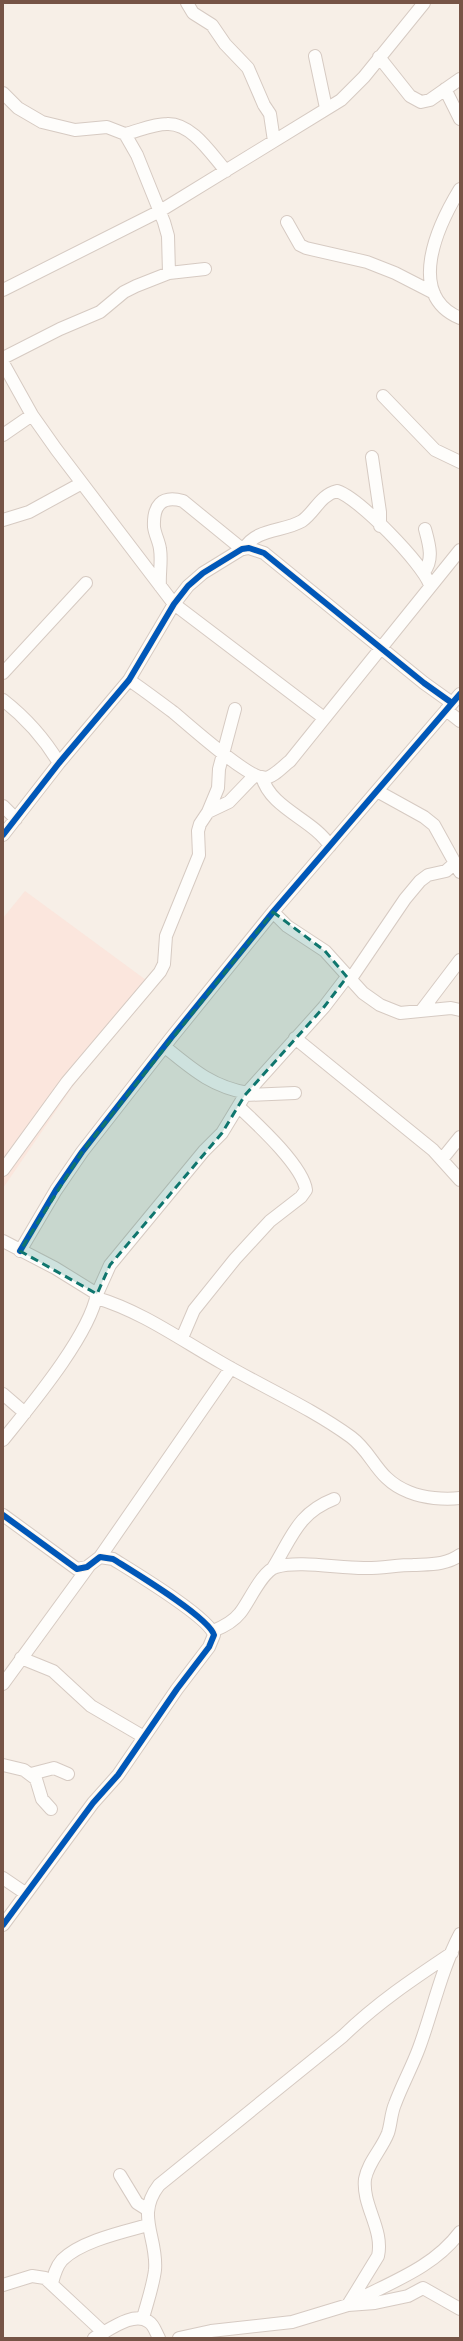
<svg xmlns="http://www.w3.org/2000/svg" width="463" height="2341" viewBox="0 0 463 2341" font-family="Raleway,sans-serif">
	<rect width="100%" height="100%" fill="#f7efe7"/>
	<!-- commercial -->
	<path fill="#fbe6dd" d="M25,891L146,980L3,1188V918Z"/>
	<g fill="none" stroke-linecap="round" stroke-linejoin="round">
		<!-- minor casing -->
		<g stroke="#d6cac2" stroke-width="14">
			<path id="minor" d="M187,3L193,13L212,25L225,44L248,68L264,105L270,114L274,141
				M315,56L326,108
				M379,57L410,96L421,102L430,100L460,79
				M445,89L460,119
				M3,93L18,108L42,122L75,130L107,127L125,134L137,155L164,222L168,236L169,273
				M125,134C138,131 153,124 167,124C192,123 211,154 226,171
				M460,189C438,225 405,295 460,318
				M287,222L300,245L306,248L367,262L395,273L434,293
				M3,290L160,211L341,100L364,77L424,3
				M3,358L60,329L100,312L124,292L136,286L169,273L205,269
				M3,363L32,415L56,449L174,604L324,718
				M383,396L435,450L460,462
				M3,435L32,415
				M372,457L380,512V526
				M3,520L29,512L82,483
				M244,549C256,528 283,532 302,521C315,512 320,495 337,491C359,498 422,563 430,585
				M424,572C434,559 429,544 425,529
				M160,586C159,574 162,561 160,549C159,541 155,535 154,527C153,506 161,495 183,501L242,549
				M3,673L86,583
				M129,680C144,690 158,701 173,712C189,725 246,777 264,778C273,778 283,766 290,761L460,550
				M3,700C26,718 44,738 59,763
				M446,710L460,721
				M262,777C271,809 313,819 330,846
				M377,791L424,817L434,825L460,872
				M3,806L16,819
				M208,812L218,788L219,769L235,709
				M3,835L59,763L129,680L174,604L188,586L203,573L242,549L249,548L264,553L424,683L452,703
				M273,912L287,926L325,951L363,993L380,1005L400,1013L451,1008L460,1010
				M350,980L405,899L420,881L428,875L446,871L455,863
				M422,1010L460,960
				M295,1038L433,1150L460,1180
				M165,1047C192,1069 212,1087 248,1093
				M245,1095L295,1093
				M443,1158L460,1137
				M3,1170L67,1082L160,972L164,964L166,936L199,855L198,831L200,824L208,812L229,802L255,775
				M3,1241L55,1268L97,1294C89,1336 31,1405 3,1440
				M20,1251L56,1190L82,1152L171,1038L273,912L460,694
				M97,1294L110,1265L204,1151L222,1133L245,1095L324,1007L347,977
				M97,1298C143,1312 181,1340 222,1363C265,1388 311,1408 351,1437C374,1454 376,1479 409,1492C424,1498 444,1500 460,1498
				M182,1338L194,1310L235,1259L270,1221L301,1197L306,1190C303,1166 257,1124 239,1107
				M3,1394L25,1413
				M3,1515L77,1569L87,1567L100,1557L113,1559C132,1571 209,1617 214,1635L209,1647L177,1689L118,1775L93,1803L3,1925
				M100,1557L231,1368
				M273,1568C292,1537 298,1513 334,1499
				M213,1631C223,1627 233,1622 240,1613C249,1602 262,1571 276,1567C300,1560 342,1569 367,1568C383,1568 398,1565 413,1565C430,1564 446,1565 460,1555
				M21,1658L53,1671L91,1706L144,1737
				M3,1684L89,1566
				M3,1765L24,1770L36,1779L42,1799L51,1809
				M31,1774L54,1768L68,1774
				M3,1878L25,1893
				M120,2175L137,2203L148,2210
				M52,2283C54,2275 56,2267 62,2260C81,2241 123,2232 148,2225
				M3,2285L32,2276L45,2278L104,2333
				M353,2302C391,2282 433,2268 460,2232
				M348,2305L378,2256C384,2229 362,2206 365,2179C368,2162 382,2149 388,2133C391,2124 391,2113 395,2104C402,2085 412,2067 419,2048C433,2010 441,1970 460,1934
				M143,2318C147,2303 153,2286 155,2270C158,2237 135,2216 159,2185L343,2036C377,2003 413,1979 452,1953
				M94,2338C108,2331 134,2310 149,2322C154,2325 156,2333 159,2338
				M179,2338L211,2331L292,2322L348,2305L375,2303L408,2296L423,2288L460,2309"/>
		</g>
		<!-- minor -->
		<use href="#minor" stroke="#fefdfb" stroke-width="12"/>
		<!-- cycleway casing -->
		<g stroke="#fff5e8" stroke-width="8">
			<path id="cycleway" d="M3,835L59,763L129,680L174,604L188,586L203,573L242,549L249,548L264,553L424,683L452,703
				M20,1251L56,1190L82,1152L171,1038L273,912L460,694
				M3,1515L77,1569L87,1567L100,1557L113,1559C132,1571 209,1617 214,1635L209,1647L177,1689L118,1775L93,1803L3,1925"/>
		</g>
		<!-- cycleway -->
		<use href="#cycleway" stroke="#0057b8" stroke-width="6"/>
	</g>
	<!-- marked area -->
	<path fill="#0f766e" fill-opacity="0.2" stroke="#0f766e" stroke-width="3" stroke-dasharray="8 5" stroke-linejoin="round" d="M273,912L325,951L347,977L324,1007L245,1095L222,1133L110,1265L97,1294L20,1251L82,1152Z"/>
	<!-- border -->
	<rect width="463" height="2341" fill="none" stroke="#765446" stroke-width="8"/>
</svg>
